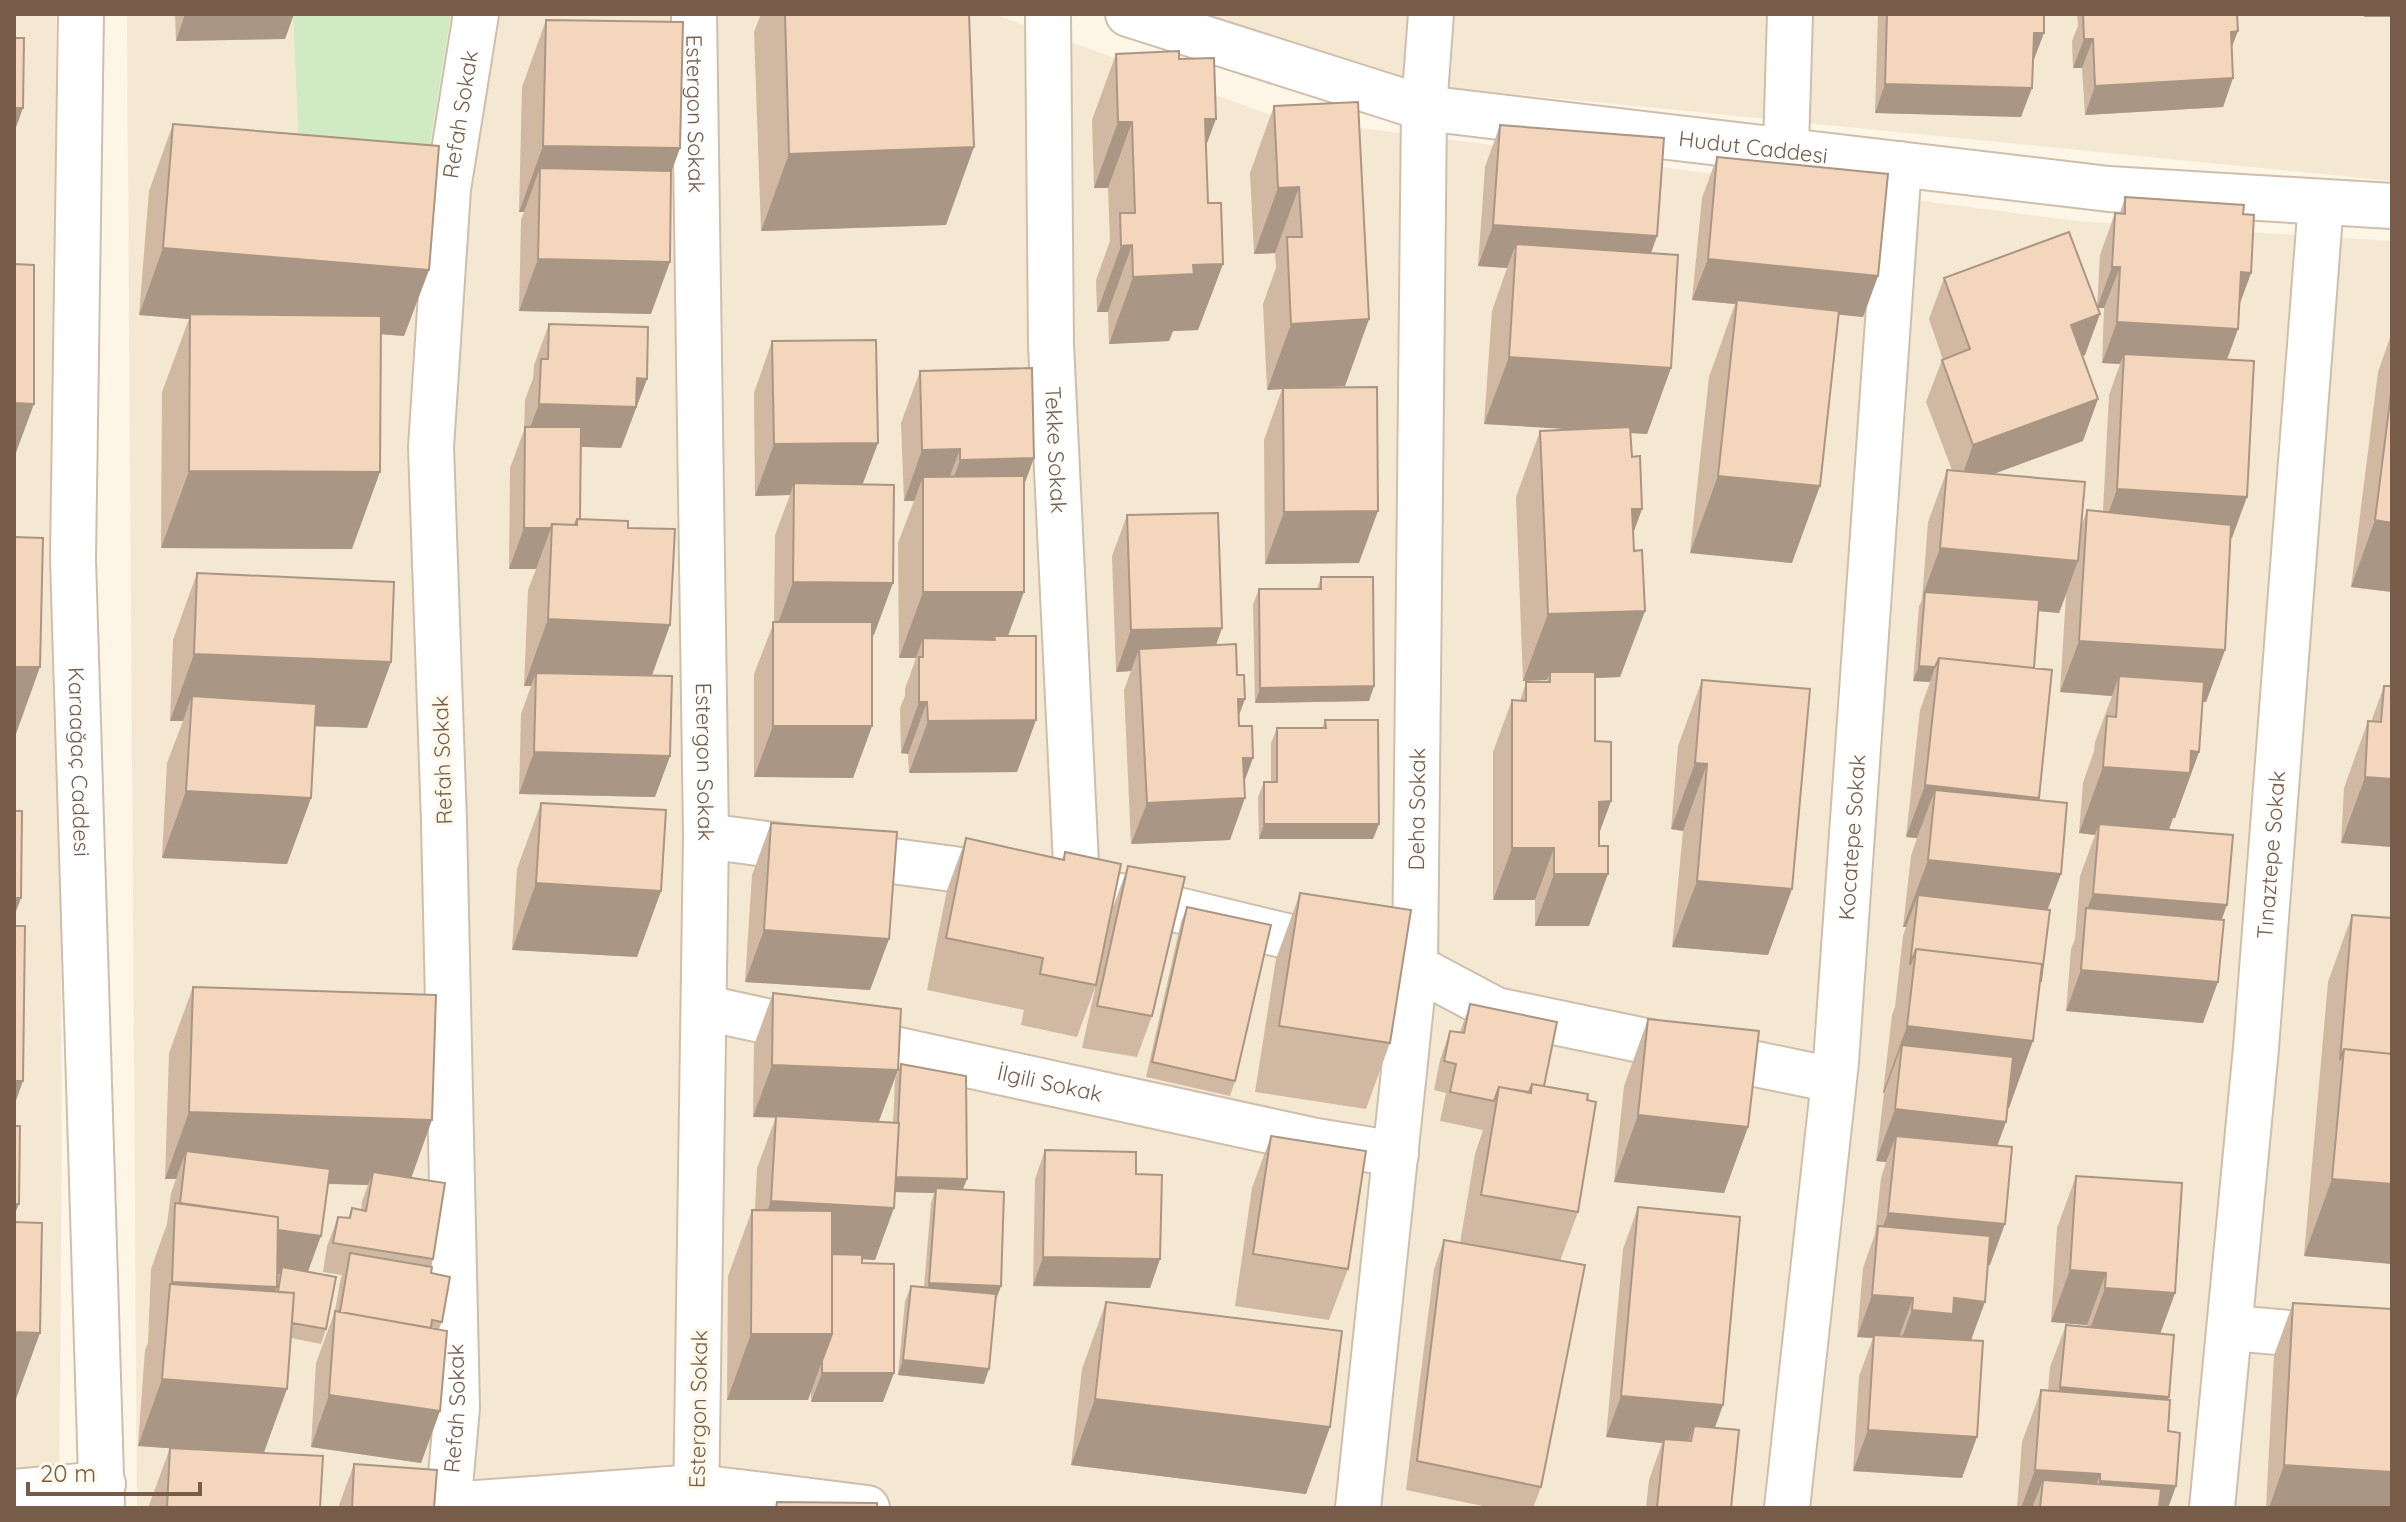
<svg xmlns="http://www.w3.org/2000/svg" width="2406" height="1522" viewBox="0 0 2406 1522" font-family="Quicksand,sans-serif">
	<rect width="100%" height="100%" fill="#fdf5e5"/>
	<!-- residential -->
	<path fill="#f5e8d3" d="M14,14H56L62,1147L59,1508H14Z
		M127,14H293L300,174L425,176L451,14H994L1276,117L2076,221L2392,241V1508H137Z
		M1191,14H2392V181L1423,85Z"/>
	<!-- park -->
	<path fill="#d0ebc3" d="M293,14H451L425,176L300,175Z"/>
	<g fill="none" stroke-linecap="round" stroke-linejoin="round">
		<!-- minor casing -->
		<g stroke="#cfbeab" stroke-width="48">
			<g id="minor">
				<path id="s1" d="M81,14L73,559L102,1508"/>
				<path id="s2" d="M694,14L706,836L696,1508"/>
				<path id="s3" d="M1048,14L1051,345L1077,885"/>
				<path id="s4" d="M1128,14L1424,108L2109,189L2392,206"/>
				<path d="M1786,148L1790,14"/>
				<path d="M706,836L1013,877"/>
				<path d="M1120,896L1415,967L1496,1010L1833,1080"/>
				<path id="s5" d="M706,1008L1316,1141L1396,1154"/>
				<path d="M2231,1328L2392,1342"/>
				<path d="M14,1492L103,1484"/>
				<path d="M449,1505L697,1487L867,1508"/>
				<path id="s6" d="M448,1508L457,1408L444,822L431,447L448,189L476,14"/>
				<path id="s7" d="M1358,1508L1415,967L1424,108L1431,14"/>
				<path id="s8" d="M1787,1508L1836,1062L1899,164"/>
				<path id="s9" d="M2212,1508L2256,1048L2321,202"/>
			</g>
		</g>
		<!-- minor -->
		<use href="#minor" stroke="#fff" stroke-width="44"/>
	</g>
	<!-- wall -->
	<path fill="#d1b8a2" fill-rule="evenodd" d="M175,14H294L285,39L176,41Z
		M761,14H969L946,225L761,231L754,32Z
		M1878,14H2044L2021,117L1875,113Z
		M2077,14H2237L2232,48L2233,78L2223,107L2085,115L2082,68H2073L2072,41L2078,26Z
		M546,20L680,148L671,172L651,314L519,311L521,220L524,212H519L522,87Z
		M1116,54L1179,59L1206,145L1208,203L1223,264L1198,330L1173,331L1169,341L1109,344L1108,312H1097L1096,280L1110,241L1108,188H1094L1092,120Z
		M1274,106L1369,319L1345,386L1306,388L1359,563L1265,564L1264,440L1282,389L1267,390L1263,304L1276,268L1275,253L1254,254L1250,173Z
		M173,124L429,270L404,336L381,334L352,549L161,548L162,392L189,319L139,315L149,191Z
		M1500,125L1657,236L1651,253L1671,368L1647,434L1630,433L1632,457L1642,509L1633,533L1634,551L1645,611L1620,677L1595,678V741L1611,801L1599,833L1589,926H1535V900H1493V752L1512,700L1520,701L1526,682H1547V680L1523,681L1516,497L1540,431L1573,429L1484,424L1492,311L1507,268L1478,266L1485,167Z
		M1717,157L1878,276L1863,317L1839,314L1792,563L1690,553L1709,377L1735,304L1692,300L1702,198Z
		M2125,197L2243,214L2251,273L2239,306L2238,329L2227,360L2232,538H2230L2225,650L2206,702H2203L2199,752L2175,818H2173L2169,830L2222,919L2203,1023L2066,1011L2071,949L2075,939L2080,876L2095,835L2079,833L2083,783L2094,751L2095,742L2112,696L2060,692L2066,595L2059,613L2038,611L2034,668L2038,800L2061,874L2047,910L2039,986L2009,1108H2008L1997,1146L1990,1265H1988L1971,1340L1962,1478L1853,1471L1859,1376L1873,1338L1857,1337L1863,1268L1875,1234L1881,1178L1886,1162L1876,1161L1884,1093L1883,1092L1892,1015L1895,1007L1903,936L1906,927H1903L1911,856L1917,838L1906,837L1920,710L1930,682L1913,681L1919,606L1922,600L1928,522L1947,470H1952L1926,402L1942,360H1943L1929,319L1944,278L2097,308L2100,255L2115,213H2120ZM2097,308H2104L2102,363L2120,364L2109,395L2103,511L2087,510L2082,524L1993,474L2083,441L2082,356L2085,355Z
		M549,324L647,379L621,448L581,447L580,519L628,528L670,625L652,676L670,756L655,797L519,794L521,714L531,686H524L528,590L536,569H509L510,468L524,430L525,400L533,378L534,365Z
		M2392,332V592L2351,587L2378,372Z
		M772,341L878,443L862,484L874,635H872V726L853,778L754,777V674L774,622L775,535L790,495L755,496L754,393Z
		M920,371L1024,486L1008,636L1036,720L1017,772L909,773L908,754L901,753L900,708L905,696V689L916,658H899L898,543L914,501H904L901,423Z
		M1127,515L1222,628L1216,645L1239,716L1244,782L1230,840L1131,844L1124,690L1131,671L1116,672L1112,556Z
		M197,573L391,662L367,728L314,726L311,798L287,864L162,858L167,763L183,721H170L173,640Z
		M1321,577L1374,686L1369,701L1255,703L1253,604L1259,589H1317Z
		M1702,680L1792,889L1768,955L1672,947L1683,831L1671,829L1678,746Z
		M2384,686H2392V847L2341,843L2344,788L2368,721L2371,722Z
		M1325,720L1379,824L1373,839H1259L1258,797L1264,782H1271V743L1277,728H1322Z
		M541,803L661,891L637,957L512,950L517,869Z
		M771,823L889,939L870,990L745,982L752,875Z
		M966,838L1062,859L1065,852L1096,985L1077,1037L1021,1025L1024,1010L927,990L947,890Z
		M1128,866L1152,1016L1137,1057L1082,1048L1113,907Z
		M1300,893L1390,1043L1366,1109L1255,1092L1276,959Z
		M1187,907L1235,1081L1230,1096L1146,1077L1181,922Z
		M2352,915L2392,918V1264L2304,1256L2328,982Z
		M193,987L411,1178L433,1259L431,1267V1273L442,1322L439,1329L440,1411L421,1463L311,1447L316,1363L335,1311L340,1282L342,1275L323,1272L327,1246L338,1217L348,1218L352,1208L361,1210L362,1201L368,1185L328,1184L308,1272L326,1329L321,1344L291,1338L264,1453L320,1508H148L170,1448L138,1446L145,1350L148,1343L151,1269L167,1224L171,1193L176,1179H165L169,1053Z
		M773,993L879,1121L845,1120L893,1123L895,1079L901,1064L963,1189L1001,1286L996,1301L984,1384L898,1375L905,1301L911,1286L924,1287L931,1203L934,1193L895,1192L875,1260L862,1259L883,1402H811V1390L808,1400H727L728,1276L752,1210H755L757,1168L776,1117H753L754,1045Z
		M1470,1004L1544,1086L1578,1212L1560,1261L1541,1487L1533,1508H1492L1406,1490L1434,1269L1444,1240L1460,1243L1475,1154L1483,1130L1440,1121L1446,1093L1434,1090L1440,1060L1450,1031L1460,1032Z
		M1648,1019L1748,1127L1724,1193L1614,1182L1624,1086Z
		M1271,1136L1348,1269L1329,1320L1235,1306L1252,1188Z
		M1045,1150L1136,1174L1160,1259L1150,1288L1033,1286L1035,1179Z
		M2076,1176L2175,1293L2160,1334L2168,1400V1431L2176,1486L2168,1508H2017L2022,1442L2041,1390L2048,1391L2050,1367L2066,1325L2087,1327V1325L2051,1322L2057,1228Z
		M1638,1207L1715,1428L1731,1508H1646L1649,1480L1662,1443L1606,1437L1623,1249Z
		M1106,1302L1330,1427L1306,1494L1071,1465L1082,1369Z
		M2293,1303L2392,1508H2266L2274,1355Z
		M354,1464L434,1508H338Z"/>
	<!-- shaded-wall -->
	<path fill="#aa9684" d="M185,14H294L285,39L176,41Z
		M2365,14H2392V17H2364Z
		M2238,31L2227,60L2231,32Z
		M2034,33H2044L2033,62Z
		M2084,39H2093L2082,68H2073Z
		M2233,78L2223,107L2085,115L2095,86Z
		M1885,84L2032,88L2021,117L1875,113Z
		M14,108H23L14,133Z
		M1205,119H1216L1191,186Z
		M1118,122H1132L1108,188H1094Z
		M543,146L680,148L656,214L540,168L524,212H519Z
		M974,147L946,225L761,231L789,154Z
		M1299,187L1275,253L1254,254L1278,188Z
		M1493,225L1657,236L1642,278L1516,244L1507,268L1478,266Z
		M1132,245L1108,312H1097L1121,246Z
		M163,248L429,270L404,336L190,319V314L189,319L139,315Z
		M538,259L670,262L651,314L519,311Z
		M1708,259L1878,276L1863,317L1736,305L1737,300L1735,304L1692,300Z
		M1223,264L1198,330L1173,331L1169,341L1109,344L1133,277L1193,265Z
		M2112,267H2120L2104,308H2097Z
		M2241,272L2251,273L2236,314Z
		M2100,314L2085,355L2056,366L2071,325Z
		M1369,319L1345,386L1267,390L1291,324Z
		M2117,322L2238,329L2223,370L2124,354L2120,364L2102,363Z
		M1509,357L1671,368L1647,434L1484,424Z
		M637,378L647,379L621,448L525,445V441L539,404Z
		M2098,399L2083,441L1958,487L1973,445Z
		M14,403L34,404L14,458Z
		M878,443L859,494L794,483L790,495L755,496L774,444Z
		M960,449L941,501L923,477L914,501H904L922,450Z
		M1034,458L1015,510L941,512L960,460Z
		M189,471L380,472L352,549L161,548Z
		M1718,476L1820,486L1792,563L1690,553Z
		M2117,489L2247,497L2232,538L2102,531Z
		M1632,509H1642L1618,575Z
		M1378,511L1359,563L1265,564L1284,512Z
		M2375,520L2392,523V592L2351,587Z
		M524,528H551L536,569H509Z
		M1940,548L2078,561L2059,613L1924,600L1925,592L1921,600Z
		M793,582L893,583L874,635L774,634Z
		M923,592H1024L1000,658L994,636L986,658L923,638L916,658H899Z
		M1645,611L1620,677L1550,680V672L1547,680L1523,681L1548,614Z
		M548,619L670,625L646,691L536,673L531,686H524Z
		M1222,628L1207,670L1139,649L1131,671L1116,672L1131,630Z
		M2079,641L2225,650L2206,702L2118,696L2119,676L2112,696L2060,692Z
		M194,654L391,662L367,728L190,722L192,696L183,721H170Z
		M1919,666L1935,667L1930,682L1913,681Z
		M14,667H40L16,734H14Z
		M1374,686L1369,701L1255,703L1260,688Z
		M1238,699H1245L1230,740Z
		M919,702H927L908,754L901,753Z
		M1036,720L1017,772L909,773L928,721Z
		M773,726H872L853,778L754,777Z
		M2191,751L2199,752L2175,818H2173L2165,840L2099,824L2095,835L2079,833L2103,767Z
		M534,752L670,756L655,797L519,794Z
		M1243,758H1253L1238,799L1245,798L1230,840L1131,844L1147,803Z
		M1695,763L1707,764L1683,831L1671,829Z
		M2365,777L2392,779V847L2341,843Z
		M1925,785L2039,798L2020,849L1935,790L1917,838L1906,837Z
		M186,791L311,798L287,864L162,858Z
		M1611,801L1592,853L1599,802Z
		M1264,824H1379L1373,839H1259Z
		M1512,848H1554L1535,900H1493Z
		M1928,860L2061,874L2036,940L1918,895L1906,927H1903Z
		M1554,874H1608L1589,926H1535Z
		M1697,881L1792,889L1768,955L1672,947Z
		M536,883L661,891L637,957L512,950Z
		M2093,894L2227,905L2208,957L2085,915Z
		M14,898H21L14,917Z
		M764,930L889,939L870,990L745,982Z
		M2081,970L2218,982L2203,1023L2066,1011Z
		M1907,1026L2033,1041L2009,1108L1897,1094L1902,1045L1884,1093L1883,1092Z
		M772,1065L898,1070L879,1121L753,1117Z
		M14,1081H23L14,1106Z
		M1895,1109L2006,1122L1987,1174L1896,1136L1886,1162L1876,1161Z
		M189,1112L432,1120L408,1187L373,1172L368,1185L183,1179L186,1151L176,1179H165Z
		M1638,1115L1748,1127L1724,1193L1614,1182Z
		M896,1177L967,1179L961,1194L936,1188L934,1193L891,1192Z
		M2332,1179L2392,1184V1264L2304,1256Z
		M771,1201L894,1208L875,1260L752,1253Z
		M14,1204H19L14,1216Z
		M1888,1213L2005,1224L1990,1265L1876,1254V1245Z
		M178,1218L321,1236L306,1277L282,1267L280,1274L173,1260Z
		M1043,1257L1160,1259L1150,1288L1033,1286Z
		M2070,1270L2106,1273L2087,1325L2051,1322Z
		M172,1282L277,1287L253,1353L169,1290Z
		M929,1283L1001,1286L995,1301L924,1298Z
		M2105,1288L2175,1293L2156,1345L2086,1340Z
		M1872,1295L1913,1298L1898,1340L1874,1335L1873,1338L1857,1337Z
		M1954,1298L1985,1302L1970,1343L1897,1351L1912,1310Z
		M14,1332L40,1333L16,1399H14Z
		M751,1334H832L808,1400H727Z
		M903,1360L989,1369L984,1384L898,1375Z
		M822,1373H894L883,1402H811Z
		M162,1379L287,1389L263,1455L138,1446Z
		M2060,1387L2169,1397L2154,1438L2045,1429Z
		M329,1395L440,1411L421,1463L311,1447Z
		M1621,1396L1723,1405L1708,1447L1691,1441L1694,1426L1687,1445L1664,1439L1662,1443L1606,1437Z
		M1095,1399L1330,1427L1306,1494L1071,1465Z
		M1868,1430L1977,1437L1962,1478L1853,1471Z
		M2284,1465L2392,1472V1508H2269Z
		M2035,1470L2100,1474L2088,1508L2043,1480L2032,1508H2021Z
		M2100,1481L2176,1486L2168,1508H2090Z"/>
	<!-- building -->
	<path fill="#f3d6bc" stroke="#aa9684" stroke-width="2" d="M785,14H969L974,147L789,154Z
		M1887,14H2044V33H2034L2032,88L1885,84Z
		M2083,14H2237L2238,31L2231,32L2233,78L2095,86L2093,39H2084Z
		M546,20L683,22L680,148L543,146Z
		M14,38H24L23,108H14Z
		M1179,51V59L1214,58L1216,119H1205L1208,203H1221L1223,264L1193,265L1194,274L1133,277L1132,245L1121,246L1120,213H1135L1132,122H1118L1116,54Z
		M1358,102L1369,319L1291,324L1287,237H1302L1299,187L1278,188L1274,106Z
		M173,124L439,146L429,270L163,248Z
		M1500,125L1664,138L1657,236L1493,225Z
		M1717,157L1888,174L1878,276L1708,259Z
		M540,168L671,171L670,262L538,259Z
		M2125,197L2244,205L2243,214L2254,215L2251,273L2241,272L2238,329L2117,322L2120,267H2112L2115,213L2125,214Z
		M2069,232L2100,314L2071,325L2098,399L1973,445L1942,360L1970,349L1944,278Z
		M1516,244L1678,255L1671,368L1509,357Z
		M14,264L34,265V404L14,403Z
		M1737,300L1839,311L1820,486L1718,476Z
		M190,314L381,316L380,472L189,471Z
		M549,324L648,327L647,379L637,378L636,407L539,404L541,359H548Z
		M876,340L878,443L774,444L772,341Z
		M2124,354L2254,361L2247,497L2117,489Z
		M1032,368L1034,458L960,460V449L922,450L920,371Z
		M2392,385V523L2375,520Z
		M1377,387L1378,511L1284,512L1283,388Z
		M525,427H581L580,519H577L575,525L552,524L551,528H524Z
		M1630,427L1632,457L1640,456L1642,509H1632L1634,551L1642,550L1645,611L1548,614L1540,431Z
		M1947,470L2085,482L2078,561L1940,548Z
		M1024,476V592H923V477Z
		M794,483L894,485L893,583L793,582Z
		M2087,510L2231,525L2225,650L2079,641Z
		M1218,513L1222,628L1131,630L1127,515Z
		M577,519L628,521V528L675,529L670,625L548,619L552,524L577,525Z
		M14,537L43,538L40,667H14Z
		M197,573L394,582L391,662L194,654Z
		M1321,577H1373L1374,686L1260,688L1259,589H1321Z
		M1925,592L2039,600L2034,668L1939,658L1935,667L1919,666Z
		M773,622H872V726H773Z
		M994,636H1036V720L928,721L927,702H919V657H923V638L995,640Z
		M1236,644L1237,675H1244L1245,699H1238L1239,726H1252L1253,758H1243L1245,798L1147,803L1139,649Z
		M1939,658L2052,670L2039,798L1925,785Z
		M1550,672H1595V741L1611,742V801L1599,802V846H1608V874H1554V848H1512V700L1526,701V682H1550Z
		M536,673L672,676L670,756L534,752Z
		M2119,676L2204,682L2199,752L2191,751L2190,773L2103,767L2107,716L2116,717Z
		M1702,680L1810,689L1792,889L1697,881L1707,764L1695,763Z
		M2384,686H2392V779L2365,777L2368,721L2381,722Z
		M192,696L316,704L311,798L186,791Z
		M1325,720H1378L1379,824H1264V782H1277V728H1326Z
		M1935,790L2067,803L2061,874L1928,860Z
		M541,803L666,810L661,891L536,883Z
		M14,811H22L21,898H14Z
		M771,823L897,832L889,939L764,930Z
		M2099,824L2233,835L2227,905L2093,894Z
		M966,838L1064,860L1065,852L1121,864L1096,985L1040,974L1043,958L946,938Z
		M1128,866L1185,877L1152,1016L1097,1006Z
		M1300,893L1411,910L1390,1043L1279,1026Z
		M1918,895L2050,910L2041,981H2040L2042,964L1916,949L1910,965Z
		M1187,907L1271,925L1235,1081L1152,1062Z
		M2086,908L2224,920L2218,982L2081,970Z
		M2352,915L2392,918V1054L2344,1049L2340,1060Z
		M14,926H25L23,1081H14Z
		M1916,949L2042,964L2033,1041L1907,1026Z
		M193,987L436,995L432,1120L189,1112Z
		M773,993L901,1009L898,1070L772,1065Z
		M1470,1004L1557,1022L1544,1086L1532,1084L1529,1092L1499,1087L1494,1101L1450,1092L1456,1064L1444,1061L1450,1031L1464,1033Z
		M1648,1019L1759,1031L1748,1127L1638,1115Z
		M1902,1045L2013,1057L2006,1122L1895,1109Z
		M2344,1049L2392,1054V1184L2332,1179Z
		M901,1064L966,1076L967,1179L896,1177L899,1123H898Z
		M1532,1084L1588,1094L1587,1100L1596,1102L1578,1212L1481,1195L1499,1087L1531,1093Z
		M776,1116L899,1123L894,1208L771,1201Z
		M14,1126H20L19,1204H14Z
		M1271,1136L1366,1151L1348,1269L1253,1254Z
		M1896,1136L2012,1147L2005,1224L1888,1213Z
		M1045,1150L1136,1152V1174L1162,1175L1160,1259L1043,1257Z
		M186,1151L330,1169L321,1236L278,1230V1217L180,1203Z
		M373,1172L445,1183L433,1259L333,1243L338,1217L350,1218L352,1208L366,1211Z
		M2076,1176L2182,1183L2175,1293L2105,1288L2106,1273L2070,1270Z
		M936,1188L1004,1192L1001,1286L929,1283Z
		M175,1203L278,1217L277,1287L172,1282Z
		M1638,1207L1740,1217L1723,1405L1621,1396Z
		M752,1210L832,1211V1334H751Z
		M14,1222L42,1223L40,1333L14,1332Z
		M1878,1226L1990,1236L1985,1302L1954,1298L1953,1314L1912,1310L1913,1298L1872,1295Z
		M1444,1240L1585,1265L1541,1487L1417,1461Z
		M350,1253L432,1267L431,1273L450,1277L442,1322L432,1320L431,1328L340,1312Z
		M832,1254L862,1255V1263L894,1264V1373H822V1361L832,1334Z
		M282,1267L336,1277L326,1329L292,1323L294,1293L278,1292Z
		M170,1284L294,1293L287,1389L162,1379Z
		M911,1286L996,1294L989,1369L903,1360Z
		M1106,1302L1342,1331L1330,1427L1095,1399Z
		M2293,1303L2392,1309V1472L2284,1465Z
		M335,1311L447,1331L440,1411L329,1395Z
		M2066,1325L2174,1335L2169,1397L2060,1387Z
		M1874,1335L1983,1341L1977,1437L1868,1430Z
		M2041,1390L2170,1400L2168,1431L2180,1433L2176,1486L2100,1481V1474L2035,1470Z
		M1694,1426L1739,1430L1731,1508H1657L1664,1439L1691,1441Z
		M170,1448L323,1456L320,1508H167Z
		M354,1464L437,1470L434,1508H352Z
		M2043,1480L2161,1489L2159,1508H2040Z
		M777,1502L877,1503V1508H776Z"/>
	<g text-anchor="middle" dominant-baseline="central" stroke-width="7" stroke-linejoin="round" paint-order="stroke">
		<!-- street labels -->
		<g font-size="22" fill="#775d49" stroke="#fff9ec">
			<text stroke="none"><textPath href="#s6" startOffset="1396">Refah Sokak</textPath></text>
			<text stroke="none"><textPath href="#s2" startOffset="100">Estergon Sokak</textPath></text>
			<text stroke="none"><textPath href="#s4" startOffset="642">Hudut Caddesi</textPath></text>
			<text stroke="none"><textPath href="#s3" startOffset="436">Tekke Sokak</textPath></text>
			<text transform="translate(442 760) rotate(-92)">Refah Sokak</text>
			<text stroke="none"><textPath href="#s1" startOffset="748">Karaağaç Caddesi</textPath></text>
			<text stroke="none"><textPath href="#s2" startOffset="748">Estergon Sokak</textPath></text>
			<text stroke="none"><textPath href="#s7" startOffset="702">Deha Sokak</textPath></text>
			<text stroke="none"><textPath href="#s8" startOffset="674">Kocatepe Sokak</textPath></text>
			<text stroke="none"><textPath href="#s9" startOffset="656">Tınaztepe Sokak</textPath></text>
			<text stroke="none"><textPath href="#s5" startOffset="352">İlgili Sokak</textPath></text>
			<text stroke="none"><textPath href="#s6" startOffset="100">Refah Sokak</textPath></text>
			<text transform="translate(698 1409) rotate(-89)">Estergon Sokak</text>
		</g>
	</g>
	<!-- border -->
	<rect width="2406" height="1522" fill="none" stroke="#775d49" stroke-width="32"/>
	<!-- scale -->
	<path d="M28 1482v12h172v-12" fill="none" stroke="#775d49" stroke-width="4"/>
	<text x="40" y="1482" font-size="24" fill="#775d49" stroke="#fff9ec" stroke-width="6" paint-order="stroke">20 m</text>
</svg>
